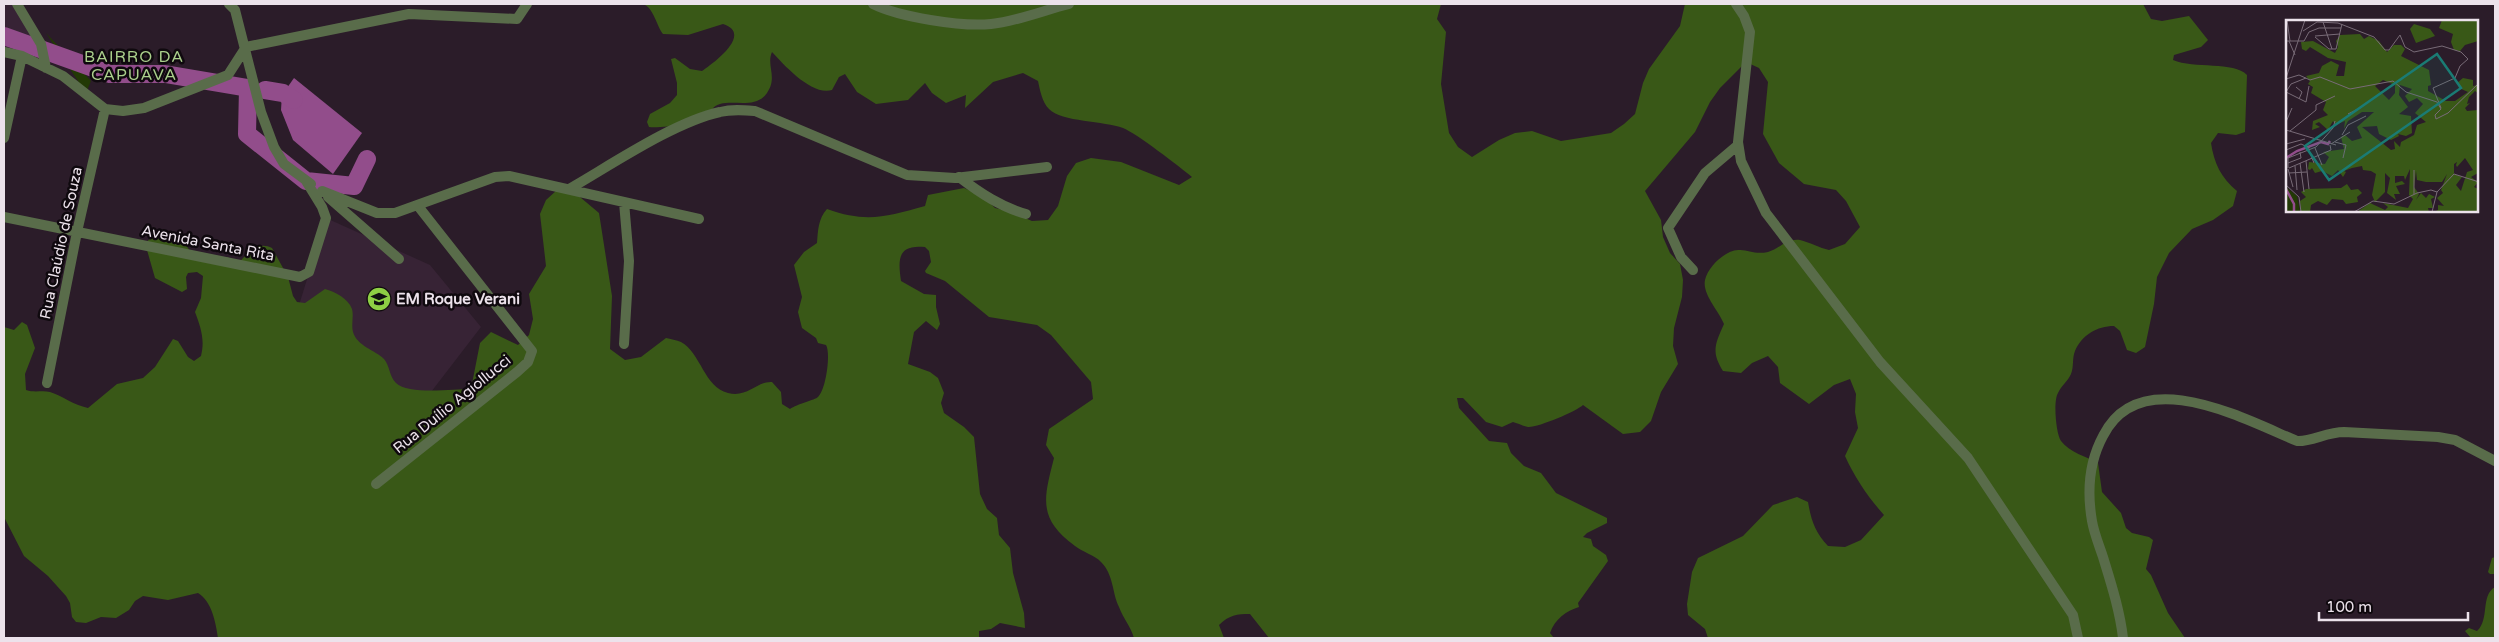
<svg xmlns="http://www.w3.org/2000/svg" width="2499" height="642" viewBox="0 0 2499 642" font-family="'Varela Round',sans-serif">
	<rect width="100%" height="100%" fill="#2b1c29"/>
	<!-- built -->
	<path fill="#372335" d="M4,4H15L40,44L23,55L4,51Z
		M326,218L430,265L481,327L418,409L291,331Z"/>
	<!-- green -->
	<path fill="#223905" d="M46,33L91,81L86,93Z"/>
	<!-- forest -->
	<path fill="#395817" d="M643,4H1441L1437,19L1446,32L1441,84L1449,133L1458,147L1472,157L1499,140L1515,133L1532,131L1561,141L1611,133L1624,124L1635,114L1643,83L1649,69L1680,26L1685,4H2143L2151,19L2162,21L2189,16L2208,40L2201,47L2174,55L2173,60C2194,69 2234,61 2247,75L2245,132L2236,135L2218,133L2211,143C2214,163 2221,178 2237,191L2233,206L2213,220L2192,229L2169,253L2157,277L2154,304L2145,347L2136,353L2127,350L2120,331L2114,326C2097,326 2082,335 2075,351C2072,358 2074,367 2071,374C2068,381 2061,386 2058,393C2053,401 2056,434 2061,441C2069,452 2087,457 2098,463L2102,492L2121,513L2126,528L2132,533L2149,537L2153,540L2146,569L2151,575L2168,613L2185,638H1708L1705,629L1688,615L1687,604L1692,572L1698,558L1743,536L1773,505L1797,497L1808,502C1811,520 1815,532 1828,546L1845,547L1861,540L1884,515C1868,497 1855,478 1845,456L1858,428L1855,412L1856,394L1850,379L1834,385L1809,404L1780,383L1778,367L1768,356L1752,363L1741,373L1723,371C1711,352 1715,344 1724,324C1719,311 1702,294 1705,280C1708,267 1724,251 1738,250C1748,249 1754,255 1768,252C1779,249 1787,238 1800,240C1809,242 1820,248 1829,250L1845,244L1860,227L1846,201L1836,190L1804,184L1779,163L1763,134L1768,82L1759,68L1746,62L1720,88L1710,102L1695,132L1645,191L1661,220L1663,237L1670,253L1680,264L1683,280L1682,297L1674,328L1673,346L1678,364L1661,392L1651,421L1640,432L1623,434L1583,405C1577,411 1537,428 1528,427C1523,426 1517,423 1513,422L1502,427L1486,422L1463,398H1457L1459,408L1489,441L1507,443L1511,453L1524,466L1541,473L1556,493L1607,518V523L1587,533L1583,537L1591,539L1593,546L1606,555L1608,561L1578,603L1579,607C1566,611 1555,619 1550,633L1554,638H1269L1250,614C1237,614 1229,615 1219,625L1224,638H1134C1131,627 1123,618 1119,607C1112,593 1114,575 1101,562C1095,555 1082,552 1075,546C1037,518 1044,498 1054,458L1046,445L1049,429L1093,399L1091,382L1051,335L1037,325L989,317L945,281L926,273L925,271L931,262L929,251L925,247C897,244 898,260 901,281L924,294L936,295V307L940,324L937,330L926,321L914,332L908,364L930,372L938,378L944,393L941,403L944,413L964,427L974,437L980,494L987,509L997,518L999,535L1010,548L1013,573L1024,613L1025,628L1000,623L991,629L979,631V638H218C216,624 212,601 198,593L168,600L143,596L135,601L129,610L116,618L101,617L86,623L76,622L72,617L70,603L66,596L48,576L24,556L4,517V327L14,330L22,322L27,325L35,348L25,374L26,390C35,393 42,390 50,392C63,396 73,405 88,408L117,384L143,378L155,367L173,339L178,341L188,357L194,361L201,356C205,340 201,328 195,312L201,298L203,276L197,272L188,273L186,277L187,289L182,292L155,278L145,243L156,234L170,233L181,238L195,258L212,264L228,257L235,267C245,256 256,240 272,248L288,277L293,296L297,302L305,303L325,289C335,292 348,298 352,309C354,316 351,324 353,332C357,346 375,350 384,359C390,366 389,376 396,383C408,395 453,389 471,389L480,343L491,332L518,345L529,335L533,319L529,294L546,266L540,214L546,200L557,190L574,192L599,213L612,296L610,349L625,360L641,357L666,338C670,339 677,340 681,342C701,353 704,387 728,393C748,398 757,381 772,382L781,392L782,404L790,409C797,404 815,400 818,397C826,390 831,353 826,345L818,343L816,338L802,328L798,312L802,297L794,265L804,252L817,243C818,231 818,219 827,209C866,223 886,217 925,206L928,195L964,188L984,197L995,208L1008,211L1032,221L1048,220L1058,206L1067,176L1076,163L1091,158L1121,162L1179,185L1192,177C1180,167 1136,133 1123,128C1105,121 1061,122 1049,109C1042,102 1040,90 1038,81L1023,73L993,82L965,108L966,95L946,103L932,93L925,83L908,100L876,104L857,92L845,74L839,77L832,90C812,96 785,66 772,52C766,66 778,77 767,93C756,109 736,100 720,104C712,106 711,112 706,117C698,125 660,128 649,127L647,122L650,114L670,103L677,95V83L671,59L675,58L690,69L702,71C712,64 754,34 723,24L688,35L663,34C656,25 654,8 643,4Z
		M2495,557V574H2490L2488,572L2492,558Z
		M2495,587V638H2471L2465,631L2469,628L2477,631C2490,619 2480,596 2495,587Z"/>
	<!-- water -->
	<path fill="#924d8b" d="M294,78L362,133L333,174L293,140L281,110L282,95Z"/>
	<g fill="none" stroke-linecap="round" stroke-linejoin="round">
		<!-- river -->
		<path stroke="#924d8b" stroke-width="18" d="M4,36L110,74H165L248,88L247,134L306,181L354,186L367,159
			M265,90L283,93L294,100"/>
		<!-- minor -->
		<path stroke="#596c4a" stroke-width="10" d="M17,4L41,44L46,68
			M229,4L235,10L261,112L274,147L284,164L311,184
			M873,4C899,17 961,27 991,24C1015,22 1045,10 1069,4
			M1736,4L1744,16L1750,32L1738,142L1741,161L1766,213L1880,362L1968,458L2073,615L2078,638
			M4,52L22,56L63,76L105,109L123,111L144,108L228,75L246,47L409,14L517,19L527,4
			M4,138L22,56
			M959,177C980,193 1001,207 1026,214
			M569,189C611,165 674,122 720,112C732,109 743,110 755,111L907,175L955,178L1047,167
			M322,191L377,213H395L495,177L509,176L699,219
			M328,197L399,259
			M4,217L300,277L309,272L326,218L322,207L306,181
			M1693,270L1681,257L1668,228L1705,173L1738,145
			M624,344L629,261L624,202
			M47,383L77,232L105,109
			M376,484L517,372L528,362L532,351L418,206
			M2123,638C2120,611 2111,583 2103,557C2099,545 2094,533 2092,521C2087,492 2089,462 2103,436C2140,362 2244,419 2297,441C2311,442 2327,432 2344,432L2438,437L2455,440L2495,461"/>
	</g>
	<!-- icons -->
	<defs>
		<g id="school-disc" transform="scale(1.25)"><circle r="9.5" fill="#8dce44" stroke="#0f090e"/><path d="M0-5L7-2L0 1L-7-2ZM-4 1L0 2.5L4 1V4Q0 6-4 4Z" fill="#111"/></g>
	</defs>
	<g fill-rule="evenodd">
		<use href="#school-disc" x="379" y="299"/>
	</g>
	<g text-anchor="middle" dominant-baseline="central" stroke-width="5" stroke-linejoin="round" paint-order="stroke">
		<!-- street labels -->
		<g font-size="15" fill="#ece2eb" stroke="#0f090e">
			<text transform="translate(61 243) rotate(-78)">Rua Claúdio de Souza</text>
			<text transform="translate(208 243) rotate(11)">Avenida Santa Rita</text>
			<text transform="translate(452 404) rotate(-39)">Rua Duílio Agiollucci</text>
		</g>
		<!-- poi labels -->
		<g font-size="15" font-weight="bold" fill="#ece2eb" stroke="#0f090e" text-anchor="start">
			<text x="396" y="299">EM Roque Verani</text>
		</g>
		<!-- neighbourhood labels -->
		<g font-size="16" letter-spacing="1" fill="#aacf8b" stroke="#0f090e">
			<text x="134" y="57">BAIRRO DA<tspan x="134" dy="18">CAPUAVA</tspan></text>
		</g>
	</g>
	<!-- overview -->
	<g transform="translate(2286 20)">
		<rect width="192" height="192" fill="#2b1c29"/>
		<path d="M0,167L11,176L14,192H0Z" fill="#223905"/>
		<path d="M156,0H192V21L179,25L174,31L168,30L165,22L167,14L153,8ZM128,4L144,9L149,16L130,23L124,9ZM74,14L78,19L83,16L93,21L101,32L108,25H115L119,29L115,36L143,50L145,65L142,66V71L160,81H169L182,72L173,68L171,63L177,58L187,60V66L192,65V73L189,71L183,77L181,84L184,83L179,88L181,91L192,90V153L185,157L192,162L188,167L192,169V192H148L152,190V185L158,186L151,178L157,173L155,170L161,154L156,162H140L131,160L130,151L128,167L133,174L130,180L135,173L140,178L143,174L149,177L145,179L147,188H142L143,192H71L84,183L99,190L102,187L97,183L122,188L127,179L123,175L124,149L119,160L118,156H109V163L116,161L119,164L110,166L114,174H108L110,180L101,173L104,158L99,153V172L89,182L86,175L90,154L85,151L77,150L76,146L66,148L58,151L60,152L57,157L52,150L46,156L36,151L29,153L26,148L24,150L22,149L23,142L39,144L43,137L37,132L58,129L55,117L59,115L66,121L76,118L71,107L88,92H76L62,101L58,109L59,101L49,105L47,101L42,110L33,102L29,104L34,107L26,110L27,101L42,95L37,90L40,82L25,73L27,67L22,64L24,61L20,56L33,53L36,46L45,41L53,45L50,56H58L60,42L42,38L24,27L20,31L16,29L15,22L27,21L49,33L52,27L50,21L54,15ZM97,60L109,65V73L103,80L89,66ZM114,65L126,69L119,76L123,82L131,78L137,84L129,93L140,102L131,105L128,115L115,122L114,127L108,121L109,129L105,130L76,107L91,106L93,114L105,120L113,116L112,114L120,116L126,113L125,96L113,94L122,87L113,75ZM179,138L187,150L181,152L175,171L170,165L176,157L168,154V144L171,142L170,145L171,147ZM61,164L65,170L72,169L76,173L71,177L72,182L60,184L57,180L46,179L41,185L32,181L25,185L24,192H15L14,181L20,177L15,172L20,169L55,168Z" fill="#395817" fill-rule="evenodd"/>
		<path fill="none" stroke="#924d8b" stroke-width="2.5" d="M0,138L11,131L35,122L42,124L44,121M0,169L8,184V192"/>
		<path fill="none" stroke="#786b77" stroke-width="1" d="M1,0L4,21M37,2L46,29M17,11L31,2L52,3L88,17L99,30H103L114,15L119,27L128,32L156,26L175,32L182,39M29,16L54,14M29,17L43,29H50L56,4M0,21H18L23,12L33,8H55M3,21L9,35M0,58L19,0M0,59L13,55L24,60L34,57L64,69L107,61L120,72L151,82L155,89L149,95L150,99L162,93L193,63M10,67L16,72L13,79M0,72L20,82L23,66M0,72L5,64L20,58M155,88L147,68L169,58L174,46L182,39M62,94L76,87M0,102L6,88M0,110L50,125M4,111L30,90V85L49,76M56,115L62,105L80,96M49,122L60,125L57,138M0,124L19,119M45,124L64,112M22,128L28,143M29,128L36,145M0,130L15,124L24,128M20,141L23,169M2,143L15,138L14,132M14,143L18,172M9,146L11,170M2,148V138L30,127L47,108L49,101M3,148L45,130L44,125M2,149L7,167M3,153L21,152M0,165L13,177L15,192M151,172L168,154L193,162M128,174V150M68,192L87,181L108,184L131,173L145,170L151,172M146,192L151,172"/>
		<path fill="#1a7b74" fill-opacity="0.15" stroke="#1a7b74" stroke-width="2.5" d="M151,34L175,68L43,160L19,126Z"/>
		<rect width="192" height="192" fill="none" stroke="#ece2eb" stroke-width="2.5"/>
	</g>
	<!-- border -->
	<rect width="2499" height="642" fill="none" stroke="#ece2eb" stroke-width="10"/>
	<!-- scale -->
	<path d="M2319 612v8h149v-8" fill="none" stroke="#ece2eb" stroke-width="2.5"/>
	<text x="2326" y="612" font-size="15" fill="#ece2eb" stroke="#0f090e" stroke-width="4" paint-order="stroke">100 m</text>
</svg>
